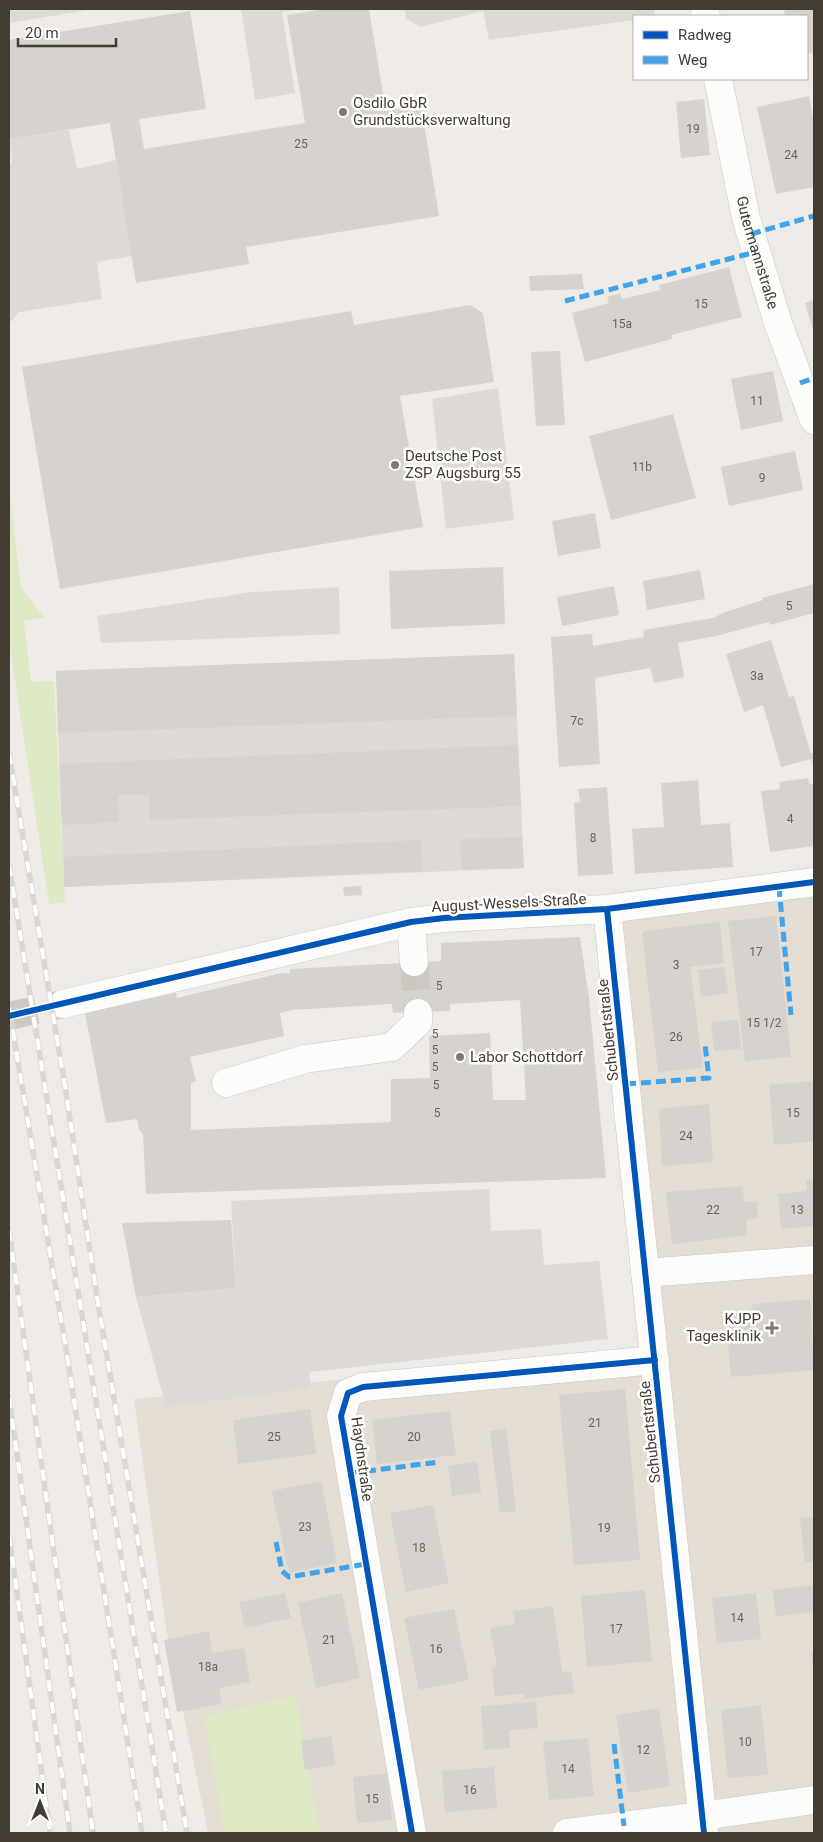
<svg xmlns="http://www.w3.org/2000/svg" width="823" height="1842" viewBox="0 0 823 1842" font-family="Roboto,sans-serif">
	<rect width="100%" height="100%" fill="#eeebe6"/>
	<!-- residential -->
	<path fill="#e3ddd3" d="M814,896V1833H208L166,1628L134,1399L642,1351L596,925Z"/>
	<!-- green -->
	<path fill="#dce9c4" d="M9,485L21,588L45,618L24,621L31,682L54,681L65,903L49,904L9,641Z
		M296,1695L320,1833H224L204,1716Z"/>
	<!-- parking -->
	<path fill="#dddad6" d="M9,9H94L9,23Z
		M241,9H301L282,12L295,93L255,100Z
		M405,9H654L655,16H634V20L489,40L483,11L421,27L406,19Z
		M69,130L77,169L116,160L132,256L97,262L102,299L19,312L9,324V163H12L9,139Z
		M498,388L514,520L446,529L432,399Z
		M339,587L340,634L101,643L97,616L252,592Z
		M514,654L524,868L64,887L56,671Z
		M489,1189L491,1231L541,1229L544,1265L599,1261L608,1339L310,1372V1388L166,1407L136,1297L236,1288L231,1201Z"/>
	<!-- building -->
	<path fill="#d6d2cd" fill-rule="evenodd" d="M325,9H369L386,111L421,105L439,216L246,247L249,264L136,283L110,123L9,139V40L190,11L206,109L139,119L144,149L305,123L287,15Z
		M784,9H814V52L807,54V16H785Z
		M809,96L814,123V187L776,194L757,107Z
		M704,99L710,155L681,158L676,102Z
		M729,267L742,317L671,335L672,339L585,362L572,313L609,303L607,297L615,295L620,293L622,299L660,290L659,285Z
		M582,274L584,289L530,291L529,276Z
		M814,300V333L805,303Z
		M470,305L483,313L494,382L400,396L423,527L60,589L22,367L351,311L354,325Z
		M560,351L565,425L536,426L531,352Z
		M773,371L783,421L741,430L731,379Z
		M673,414L696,498L611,520L589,436Z
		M795,451L803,490L729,506L721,467Z
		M595,513L601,548L558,556L552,521Z
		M503,567L505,624L391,629L389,571Z
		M700,570L705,599L647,610L643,581Z
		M814,584V613L770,625L769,622L716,636L678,643L684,677L654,683L649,662L650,668L595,678L600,764L559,767L551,637L592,634L593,646L644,637L643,630L713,618L725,612L763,600L762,598Z
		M614,586L619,615L562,626L557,597Z
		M771,640L789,697L794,696L811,754L814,752V767L811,759L781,767L763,705L744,712L726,654Z
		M514,654L517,716L58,733L56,671Z
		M518,745L521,806L150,820L149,794L118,795L119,822L62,825L59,764Z
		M808,778L809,784H814V846L770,852L761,791L780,789L779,782Z
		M698,780L701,825L730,823L733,867L635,874L632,829L664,827L661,783Z
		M607,787L613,874L578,876L574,803L580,802L578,789Z
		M522,837L524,868L461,870L460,839Z
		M421,840L423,871L64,887V857Z
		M361,886L362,895L344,896L343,887Z
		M776,916L791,1057L745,1061L728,921Z
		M720,922L724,963L690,967L703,1068L658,1072L642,933L645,931Z
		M580,937L589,998L606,1178L146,1194L143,1134L139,1130L137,1119L106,1123L85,1013L176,993L177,998L277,974L290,973V969L441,961V943ZM520,1000L526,1100H493L490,1033L429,1036L430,1078L391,1079V1122L191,1130V1083L196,1081L190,1057L284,1036L280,1013L293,1010L392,1004L393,1013L450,1011V1004Z
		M724,967L728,993L701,997L698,970Z
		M738,1020L741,1049L714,1051L711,1022Z
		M814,1081V1141L774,1145L769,1085Z
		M709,1104L713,1162L662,1166L659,1109Z
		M814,1179V1226L781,1229L778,1194L807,1191L806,1180Z
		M742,1186L744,1202L757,1201L758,1218L746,1220L747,1235L672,1244L666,1192Z
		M231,1220L236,1288L136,1297L122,1223Z
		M810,1299L814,1370L731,1377L726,1318L753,1315L752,1304Z
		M625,1389L640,1560L574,1565L559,1395Z
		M310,1409L316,1454L238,1464L233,1420Z
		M450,1411L456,1455L377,1464L372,1420Z
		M506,1429L516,1511L500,1513L490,1431Z
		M477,1462L481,1492L452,1496L448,1466Z
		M321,1481L337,1563L289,1573L272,1491Z
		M433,1505L449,1583L406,1592L390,1513Z
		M814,1517V1561L805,1562L800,1518Z
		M814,1585V1612L776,1616L773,1590Z
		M645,1590L652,1661L587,1667L581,1596Z
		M285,1593L291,1618L245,1628L239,1602Z
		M342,1593L360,1678L316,1688L298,1603Z
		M756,1593L761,1639L717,1643L712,1598Z
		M553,1606L562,1672L571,1671L574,1693L525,1699L524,1693L495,1697L492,1667H497L490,1628L515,1624L513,1611Z
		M454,1609L469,1680L419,1690L404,1618Z
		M209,1631L212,1653L244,1648L250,1682L219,1688L222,1704L177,1712L164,1640Z
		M811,1651H814V1666L813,1667Z
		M536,1702L538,1728L509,1730L510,1748L484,1750L481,1706Z
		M761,1705L768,1775L728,1778L721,1710Z
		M659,1708L670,1786L628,1793L616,1715Z
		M331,1736L335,1765L305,1770L301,1741Z
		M588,1738L594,1796L549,1800L543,1742Z
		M494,1767L497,1808L445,1812L442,1771Z
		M387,1774L392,1820L357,1823L353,1777Z"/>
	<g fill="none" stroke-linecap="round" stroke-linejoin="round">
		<!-- minor-tunnel -->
		<path stroke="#ccc8c2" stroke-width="28" stroke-dasharray="28 14" stroke-linecap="butt" d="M414,962L418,1013
			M9,1016L63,1004"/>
		<!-- minor casing -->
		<g stroke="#cac7c2" stroke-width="29">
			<g id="minor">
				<path d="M705,9L706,16"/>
				<path id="s1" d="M718,79L746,218L778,323L814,420"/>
				<path d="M607,909L704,1833"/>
				<path d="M411,922L414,962"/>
				<path d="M63,1004L411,922L444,918L607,909L814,882"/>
				<path d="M226,1083L305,1059L392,1047L418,1022V1013"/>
				<path d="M645,1273L814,1260"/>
				<path d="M412,1833L341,1416L348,1393L363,1387L655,1360"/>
				<path d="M567,1833L702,1816L814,1800"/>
			</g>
		</g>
		<!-- minor -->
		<use href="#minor" stroke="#fcfcfb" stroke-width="28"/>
		<!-- rail casing -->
		<g stroke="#d8d7d7" stroke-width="5.5">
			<path id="rail" d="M9,753L65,1086L97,1297L187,1833
				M9,865L166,1833
				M9,1008L66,1349L142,1833
				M9,1230L93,1833
				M9,1397L70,1833
				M9,1535L50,1833"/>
		</g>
		<!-- rail -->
		<use href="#rail" stroke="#fff" stroke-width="4" stroke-dasharray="11" stroke-linecap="butt"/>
		<!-- quiet -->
		<path stroke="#3fa4eb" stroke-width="5" stroke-dasharray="10 5" stroke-linecap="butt" d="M751,234L814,216
			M565,301L756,252
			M800,383L814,378
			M779,887L791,1015
			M626,1084L709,1078L705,1044
			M351,1473L439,1462
			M276,1542L282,1571L289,1577L366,1564
			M614,1744L624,1826"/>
		<!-- cycleway casing -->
		<g stroke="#fff" stroke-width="9">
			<path id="cycleway" d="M607,909L704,1833
				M9,1016L411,922L444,918L607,909L814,882
				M412,1833L341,1416L348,1393L363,1387L655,1360"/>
		</g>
		<!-- cycleway -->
		<use href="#cycleway" stroke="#0057b8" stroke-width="6"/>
	</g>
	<!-- markers -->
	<g fill="#7f7971" stroke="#fff" stroke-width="2">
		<circle cx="343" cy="112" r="5"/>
		<circle cx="395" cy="465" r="5"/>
		<circle cx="460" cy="1057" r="5"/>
		<path d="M769.5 1320.5h5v5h5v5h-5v5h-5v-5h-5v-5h5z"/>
	</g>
	<g text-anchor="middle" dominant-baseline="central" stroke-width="5" stroke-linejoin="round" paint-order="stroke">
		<!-- number labels -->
		<g font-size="12" fill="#69635a">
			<text x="693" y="129">19</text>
			<text x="301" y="144">25</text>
			<text x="791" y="155">24</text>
			<text x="701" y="304">15</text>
			<text x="622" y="324">15a</text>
			<text x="757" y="401">11</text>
			<text x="642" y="467">11b</text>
			<text x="762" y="478">9</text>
			<text x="789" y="606">5</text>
			<text x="757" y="676">3a</text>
			<text x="577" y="721">7c</text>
			<text x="790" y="819">4</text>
			<text x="593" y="838">8</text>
			<text x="756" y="952">17</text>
			<text x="676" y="965">3</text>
			<text x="439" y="986">5</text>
			<text x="764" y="1023">15 1/2</text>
			<text x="435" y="1034">5</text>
			<text x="676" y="1037">26</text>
			<text x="435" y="1050">5</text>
			<text x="435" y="1067">5</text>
			<text x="436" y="1085">5</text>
			<text x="437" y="1113">5</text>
			<text x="793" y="1113">15</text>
			<text x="686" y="1136">24</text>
			<text x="713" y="1210">22</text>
			<text x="797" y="1210">13</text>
			<text x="595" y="1423">21</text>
			<text x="274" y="1437">25</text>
			<text x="414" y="1437">20</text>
			<text x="305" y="1527">23</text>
			<text x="604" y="1528">19</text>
			<text x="419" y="1548">18</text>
			<text x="737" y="1618">14</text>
			<text x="616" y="1629">17</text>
			<text x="329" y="1640">21</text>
			<text x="436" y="1649">16</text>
			<text x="208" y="1667">18a</text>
			<text x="745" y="1742">10</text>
			<text x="643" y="1750">12</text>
			<text x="568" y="1769">14</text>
			<text x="470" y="1790">16</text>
			<text x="372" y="1799">15</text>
		</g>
		<!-- poi labels -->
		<g font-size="15" fill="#433c32" stroke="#fff" text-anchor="start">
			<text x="353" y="103">Osdilo GbR<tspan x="353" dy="17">Grundstücksverwaltung</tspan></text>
			<text x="405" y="456">Deutsche Post<tspan x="405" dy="17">ZSP Augsburg 55</tspan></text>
			<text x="470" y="1057">Labor Schottdorf</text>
			<text x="761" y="1319" text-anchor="end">KJPP<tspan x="761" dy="17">Tagesklinik</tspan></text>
		</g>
		<!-- street labels -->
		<g font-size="15" fill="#433c32" stroke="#fff">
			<text stroke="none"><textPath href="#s1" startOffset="178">Gutermannstraße</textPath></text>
			<text transform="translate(509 903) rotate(-3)">August-Wessels-Straße</text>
			<text transform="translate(608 1030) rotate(-96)">Schubertstraße</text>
			<text transform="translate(650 1432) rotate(-96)">Schubertstraße</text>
			<text transform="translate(362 1459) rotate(82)">Haydnstraße</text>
		</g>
	</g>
	<!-- border -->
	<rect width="823" height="1842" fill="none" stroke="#433c32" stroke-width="20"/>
	<!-- legend -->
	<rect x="633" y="15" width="175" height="65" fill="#ffffff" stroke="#b4b1ad"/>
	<rect x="643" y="31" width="25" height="8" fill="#0057b8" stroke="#b4b1ad"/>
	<text x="678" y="40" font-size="15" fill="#433c32">Radweg</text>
	<rect x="643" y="56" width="25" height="8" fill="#3fa4eb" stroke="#b4b1ad"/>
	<text x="678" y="65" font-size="15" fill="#433c32">Weg</text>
	<!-- north arrow -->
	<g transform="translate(40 1802)" stroke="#ffffff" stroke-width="4" paint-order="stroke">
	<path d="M0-4L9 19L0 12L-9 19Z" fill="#433c32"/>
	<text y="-8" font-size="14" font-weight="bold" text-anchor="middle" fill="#433c32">N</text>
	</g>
	<!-- scale -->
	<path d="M18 38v8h98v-8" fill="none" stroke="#433c32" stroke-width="2.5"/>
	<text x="25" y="38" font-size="15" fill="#433c32" stroke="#ffffff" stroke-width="4" paint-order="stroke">20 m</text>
</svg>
